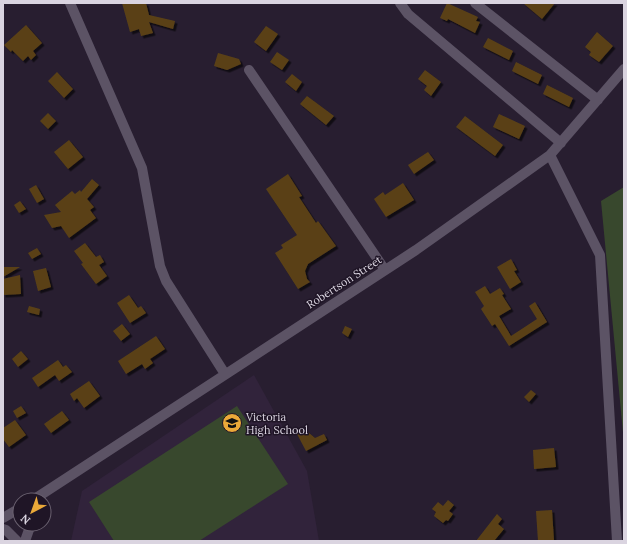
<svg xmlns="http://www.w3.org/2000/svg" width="627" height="544" viewBox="0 0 627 544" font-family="Lora,serif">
	<defs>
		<filter id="shadow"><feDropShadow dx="2.5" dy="2.5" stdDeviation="0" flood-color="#0009"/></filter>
	</defs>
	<rect width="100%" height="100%" fill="#281e30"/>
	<!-- built -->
	<path fill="#31233b" d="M254,375L307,471L319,541H71L82,491Z"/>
	<!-- green -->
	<path fill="#38482d" d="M624,187V443L601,201Z
		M237,406L288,484L199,541H114L89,502Z"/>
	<!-- building -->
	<path fill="#5a4117" filter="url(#shadow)" d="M122,3H146L149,15L175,21L173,29L149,22L153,33L141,36L139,29L130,32Z
		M447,3L478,17L476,21L480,22L475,33L448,19L447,21L440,18Z
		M523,3H555L542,19Z
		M26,25L42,43L33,51L36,55L31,60L28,56L23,61L12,50L11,52L4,45Z
		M266,26L278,34L266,51L254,42Z
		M597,32L613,46L599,62L589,55L591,52L585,47Z
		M488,38L513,51L509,60L483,47Z
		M277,52L289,60L282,70L270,62Z
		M218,53L239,59L241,64L227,70L214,66Z
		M516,62L542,75L538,84L512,71Z
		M425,70L441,82L431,96L424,90L427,86L418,79Z
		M57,72L73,89L64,98L48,81Z
		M292,74L302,82L296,91L285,82Z
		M547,85L573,98L569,107L543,94Z
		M307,96L334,116L326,125L300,104Z
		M48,113L56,121L48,129L40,121Z
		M499,114L525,126L519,139L493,127Z
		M465,116L503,145L495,156L456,127Z
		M69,140L83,157L68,169L54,152Z
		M428,152L434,160L414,174L408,165Z
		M288,174L302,196L299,197L316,223L318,221L336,246L308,264L305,271L307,279L310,282L298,289L275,253L283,248L281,245L297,235L266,189Z
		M92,179L99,185L87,199L94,207L90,210L96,218L69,238L61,226L52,228L44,215L61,212L55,205L72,191L75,194L80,190L81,192Z
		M403,183L414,200L386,217L374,199L383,192L385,195Z
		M36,185L44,199L37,203L29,189Z
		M20,201L26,209L19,213L14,205Z
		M85,243L96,257L100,255L104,262L99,265L107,276L96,284L81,264L83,263L74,251Z
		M37,248L41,254L32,259L28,253Z
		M511,259L517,270L514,271L521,282L510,289L497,267Z
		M3,267H20L3,277Z
		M46,268L51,287L38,291L33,271Z
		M20,275L21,294L3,295V279Z
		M485,286L490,294L500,288L504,294L502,295L511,309L499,316L511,336L537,319L529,306L535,302L547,322L509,346L495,324L492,326L481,309L484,306L475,292Z
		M129,295L138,308L141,306L146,313L130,323L117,303Z
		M29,306L40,309L39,315L27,312Z
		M122,324L130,334L121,341L113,331Z
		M345,326L352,329L348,337L342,333Z
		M156,336L165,349L150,359L153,363L145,369L142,364L126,374L118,361Z
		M21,351L28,359L18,367L12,359Z
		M58,360L63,367L66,365L72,372L59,381L55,375L38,387L32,378Z
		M89,381L100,396L84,408L77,398L74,401L70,394Z
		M531,390L536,394L529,402L524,397Z
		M21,406L26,413L17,418L13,411Z
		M62,411L69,420L51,433L44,424Z
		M15,420L26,435L9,447L3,439V428Z
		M303,428L315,438L324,434L327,440L306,451L297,434Z
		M554,448L556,467L534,469L533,450Z
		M448,500L454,505L449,511L453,514L448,521L446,520L443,523L434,516L436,512L432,509L438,502L443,506Z
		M552,510L554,541H538L536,511Z
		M497,514L502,519L498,524L504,529L494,541H476Z"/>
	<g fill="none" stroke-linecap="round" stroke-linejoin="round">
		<!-- minor -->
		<path stroke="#5c5365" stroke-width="10" d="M70,3L142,168L160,266L166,281L225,374
			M400,3L408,14L561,143
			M475,3L598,100
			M249,70L385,270
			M550,155L600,255L617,541
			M33,500L416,250L550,155L624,69
			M3,518L20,508
			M3,529L6,530L17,541
			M25,541L31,524"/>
	</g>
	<!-- icons -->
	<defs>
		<g id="school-disc" transform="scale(1)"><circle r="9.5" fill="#eba939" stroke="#1f1526"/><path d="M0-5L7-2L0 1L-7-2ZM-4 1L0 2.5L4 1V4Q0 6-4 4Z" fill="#111"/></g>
	</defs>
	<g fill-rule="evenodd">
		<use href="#school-disc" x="232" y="423"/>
	</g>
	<g text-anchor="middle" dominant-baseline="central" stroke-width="3" stroke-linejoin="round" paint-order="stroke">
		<!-- street labels -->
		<g font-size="11" fill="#dad4e0" stroke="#1f1526">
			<text transform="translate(344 282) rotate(-33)">Robertson Street</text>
		</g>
		<!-- poi labels -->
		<g font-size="11" fill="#dad4e0" stroke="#1f1526" text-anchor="start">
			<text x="246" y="417">Victoria<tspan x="246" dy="13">High School</tspan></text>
		</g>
	</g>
	<!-- border -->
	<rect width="627" height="544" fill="none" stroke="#dad4e0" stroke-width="8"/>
	<!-- north arrow -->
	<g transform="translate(32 512) rotate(221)"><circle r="19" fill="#1f1526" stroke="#6a6170"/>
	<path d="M0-3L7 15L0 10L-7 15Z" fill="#eba939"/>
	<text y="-6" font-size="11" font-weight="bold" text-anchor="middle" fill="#dad4e0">N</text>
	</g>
</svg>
